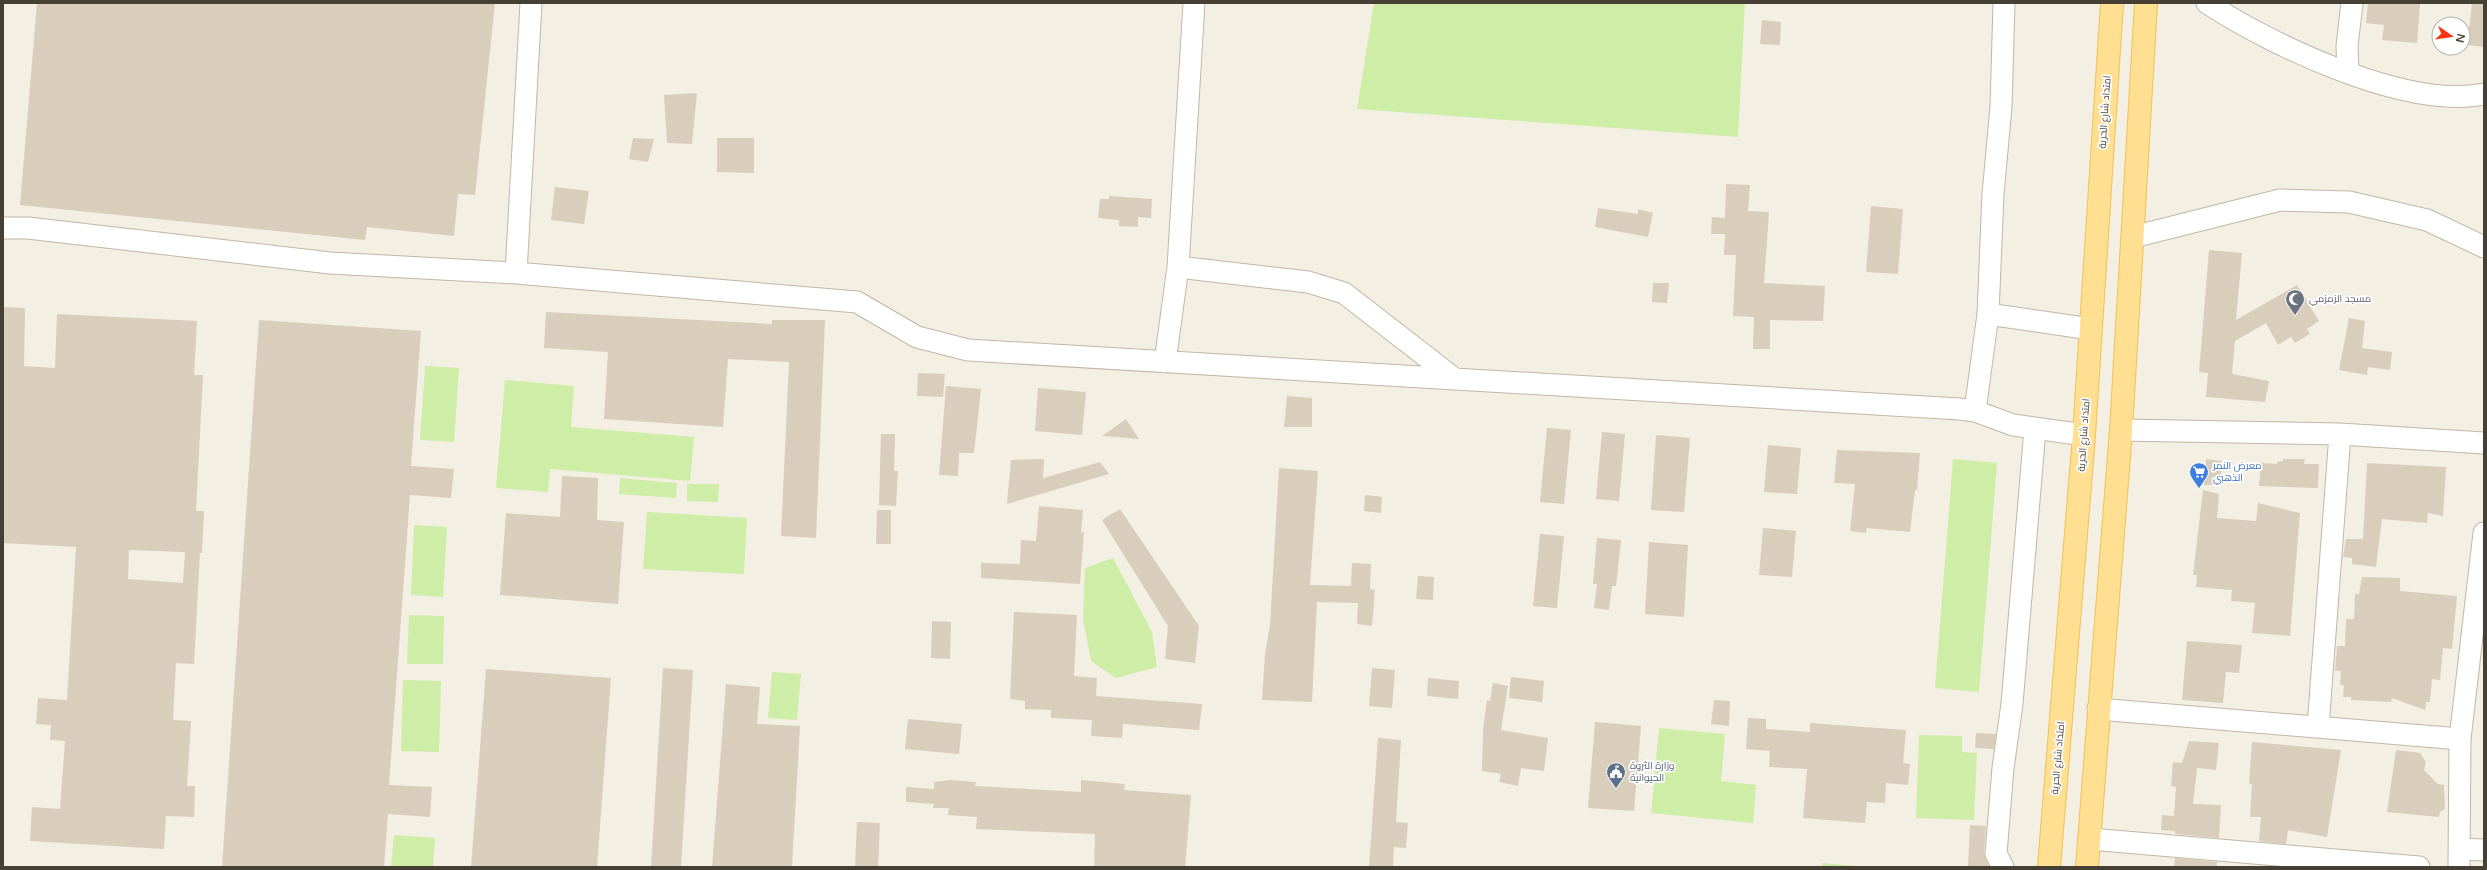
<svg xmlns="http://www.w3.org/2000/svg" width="2487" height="870" viewBox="0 0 2487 870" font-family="'Varela Round',Cairo,sans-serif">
	<rect width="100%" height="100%" fill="#f4efe3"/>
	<!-- green -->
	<path fill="#ceeda7" d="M1374,3H1745L1738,137L1357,109Z
		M425,366L459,368L454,442L420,440Z
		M505,380L574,386L571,427L694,437L690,481L550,469L548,492L496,488Z
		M1953,459L1997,463L1979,692L1935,688Z
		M620,478L677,483L676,498L619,494Z
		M687,484H719L718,502L687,501Z
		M647,512L747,518L744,574L643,569Z
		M414,525L447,527L443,597L411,595Z
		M1113,558L1152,632L1157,667L1116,678L1091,661L1083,618L1085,568Z
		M409,615L444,616L443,664H407Z
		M772,672L801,674L797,720L768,718Z
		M403,680L441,681L439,752L401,751Z
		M1659,728L1725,734L1721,781L1756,785L1753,823L1651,813Z
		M1919,735L1962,736V752L1977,753L1974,820L1916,818Z
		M394,835L435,838L433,867H391Z
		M1822,863L1869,867H1822Z"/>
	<!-- building -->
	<path fill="#d9cdbb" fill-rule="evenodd" d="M37,3H495L475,195L458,194L454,236L367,227L365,240L20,205Z
		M2368,3H2420L2417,43L2382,40L2384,25L2366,23Z
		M2472,3H2484V47L2467,45Z
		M1762,20L1781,22L1780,45L1760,44Z
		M697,93L692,144L667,143L664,95Z
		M633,138L654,139L648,162L629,159Z
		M717,138H754V173L717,172Z
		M1726,184L1750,185L1748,211L1769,212L1764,283L1825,286L1823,321L1770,320V349H1753L1754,317L1733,316L1736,255H1724L1725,234H1711L1712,217L1725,218Z
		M555,187L589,191L584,224L551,220Z
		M1109,196L1152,199L1151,218L1138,217V227L1119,226V220L1098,218L1100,199H1109Z
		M1871,206L1903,209L1898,274L1866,272Z
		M1598,208L1638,214V209L1653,213L1648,237L1595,227Z
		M2209,250L2242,253L2236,320L2297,285L2319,321L2307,329L2310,334L2295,343L2291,337L2278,345L2266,323L2235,341L2232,374L2269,381L2265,402L2206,397L2208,373L2199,372Z
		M1653,283H1669L1667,303L1652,302Z
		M3,307L25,308L24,366L55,368L57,314L197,321L194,375H203L196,511H204L202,553H200L194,664L176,663L173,720L191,721L187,786H195L194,817L166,816L164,849L30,841L32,807L60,809L65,741L50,740L51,725L36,724L38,698L67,700L76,547L3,543ZM129,550L185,552L183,583L128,579Z
		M546,312L772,324V320H825L816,538L781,536L789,362L728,359L723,427L604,419L608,352L544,348Z
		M2349,318L2365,321L2362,348L2392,352L2390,370L2368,367L2367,375L2339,370Z
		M259,320L421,331L411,466L454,469L451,498L410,495L389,785L432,787L430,817L388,814L384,867H222Z
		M918,373L945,374L943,397L917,396Z
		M946,386L981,389L974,453H959L958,476L939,475Z
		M1038,388L1086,392L1082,435L1035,431Z
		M1287,396L1312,398V427H1284Z
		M1126,419L1139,439L1102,436Z
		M1547,428L1571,430L1564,504L1540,502Z
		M1602,432L1625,434L1619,501L1596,499Z
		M881,434H895L894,471H898L896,506L879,505Z
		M1656,435L1690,438L1684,512L1651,510Z
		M1768,445L1801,448L1797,494L1764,492Z
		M1837,450L1920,453L1917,490H1915L1910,532L1867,528L1866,533L1850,531L1855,484L1834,483Z
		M1044,459L1043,478L1100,462L1109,474L1007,504L1011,460Z
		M2206,459L2222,461L2220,485H2204Z
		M2283,459H2305L2304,464H2319L2318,488L2259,486L2261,463L2277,464V462L2283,461Z
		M2367,463L2446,467L2443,516L2428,513L2427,523L2382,519L2376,567L2352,564V558L2343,557L2346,539H2363Z
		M1279,468L1318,471L1310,585L1351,586L1352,563L1371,564L1370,589L1375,590L1372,626L1357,624L1358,603L1317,602L1312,702L1262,700L1265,654L1270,625Z
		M562,476L598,478L597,520L624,522L618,604L500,595L506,513L560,517Z
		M2203,490L2219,494L2217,518L2256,521L2258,503L2300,513L2290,636L2252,633L2255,603L2231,601L2232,590L2196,587L2197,575H2193Z
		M1365,495L1382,497L1381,513L1364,511Z
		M1039,506L1083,510L1081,533L1084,531L1080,584L981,578V563L1020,564L1021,540L1036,541Z
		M1120,509L1199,626L1195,663L1165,659L1168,626L1102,520Z
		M877,510H891V544H876Z
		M1763,528L1796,531L1792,577L1759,575Z
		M1540,534L1564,536L1557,608L1533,606Z
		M1597,538L1621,540L1616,586H1612L1609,610L1594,608L1597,584H1593Z
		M1649,542L1688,545L1684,617L1645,614Z
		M1418,576L1434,577L1433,600L1416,599Z
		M2362,577L2400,578V591L2457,596L2452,649L2443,648L2440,680L2432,679L2430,702H2426L2425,710L2392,698L2391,702L2351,700V697H2343L2344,685H2340L2341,671H2335L2337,646H2345L2346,619H2354L2355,594H2359Z
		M1014,612L1077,615L1074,676L1097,678L1096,696L1202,704L1199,730L1123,724L1122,738L1091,736L1092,720L1051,718V710L1025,709V701L1010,699Z
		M932,621L951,622L950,659L931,658Z
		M2187,641L2242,645L2239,673L2226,672L2223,703L2182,700Z
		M663,668L693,670L681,867H651Z
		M1372,668L1395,670L1392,708L1369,706Z
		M486,669L611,678L597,867H471Z
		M1511,677L1544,681L1542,702L1509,698Z
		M1428,678L1459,681L1458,699L1427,696Z
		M1493,683L1508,686L1501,730L1548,738L1544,771L1521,768L1518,786L1499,782L1501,774L1482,771L1483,730L1487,700L1490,701Z
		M726,684L760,687L757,724L800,726L792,867H712Z
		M1714,700L1730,701L1729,726L1711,724Z
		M1748,718L1766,719V729L1810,732V723L1906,730L1903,763L1910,764L1908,785L1886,783L1885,803L1867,802L1865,823L1803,818L1807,769L1769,767L1770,751L1746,749Z
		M908,719L962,724L959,754L905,749Z
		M1595,722L1641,726L1634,811L1588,808Z
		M1976,733L1996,734L1994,749L1975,748Z
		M1378,738L1401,740L1396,822L1408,823L1406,848L1394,847L1393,867H1369Z
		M2189,741L2219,743L2216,770L2197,768L2193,804L2221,805L2219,838L2176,834L2174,831L2161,830L2162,815L2174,816L2176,787L2171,786L2173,762L2182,763Z
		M2252,742L2341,750L2327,837L2288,830L2286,844L2259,841L2261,817H2250L2252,784H2249Z
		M2396,750L2420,753L2426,762L2424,770L2438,784L2444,785L2445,809L2440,812L2439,817L2387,812Z
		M950,780L976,782L975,786L1081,792V780L1125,784L1124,790L1191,795L1185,867H1094L1095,834L976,829L977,817L948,815L949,808H933L934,804L906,802V787L934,789V782Z
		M857,822L880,823L878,867H855Z
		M1970,825L1986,826L1984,853L1989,867H1968Z
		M2175,858L2217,862V867H2174Z"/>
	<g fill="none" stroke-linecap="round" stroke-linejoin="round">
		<!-- minor casing -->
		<g stroke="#c0b7a5" stroke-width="23">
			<path id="minor" d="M2207,3C2271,45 2407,110 2484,94
				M2348,72L2347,46L2352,3
				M3,228H28L330,263L516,273L857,302L917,337L968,350L1960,409L1975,411L2013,425L2084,435
				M2133,237L2280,200L2349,202L2427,220L2484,247
				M1178,267L1308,282L1344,293L1455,379
				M516,273L531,3
				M1988,314L2091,329
				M1165,362L1178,267L1194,3
				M1975,411L1988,314L1993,194L2001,107L2004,3
				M2121,430L2340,434L2484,443
				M2098,709L2460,739
				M2318,727L2340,434
				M2090,839L2419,867
				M2459,849L2484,850
				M2003,867L1996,854L2003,768L2012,704L2035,429
				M2459,867L2460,739L2484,533"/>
		</g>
		<!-- primary casing -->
		<g stroke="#f0c155" stroke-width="24">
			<path id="primary" d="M2049,867L2084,435L2112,3
				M2087,867L2121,430L2146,3"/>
		</g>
		<!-- minor -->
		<use href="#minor" stroke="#fff" stroke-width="21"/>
		<!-- primary -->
		<use href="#primary" stroke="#ffdf91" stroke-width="22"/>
	</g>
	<!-- icons -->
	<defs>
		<g id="mosque-pin" transform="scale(1)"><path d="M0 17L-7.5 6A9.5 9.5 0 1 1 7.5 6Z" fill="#6b7280" stroke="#fff"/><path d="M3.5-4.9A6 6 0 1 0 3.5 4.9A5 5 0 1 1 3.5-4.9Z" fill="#fff"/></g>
		<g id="supermarket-pin" transform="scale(1)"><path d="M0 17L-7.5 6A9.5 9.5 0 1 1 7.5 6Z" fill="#3f7fe0" stroke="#fff"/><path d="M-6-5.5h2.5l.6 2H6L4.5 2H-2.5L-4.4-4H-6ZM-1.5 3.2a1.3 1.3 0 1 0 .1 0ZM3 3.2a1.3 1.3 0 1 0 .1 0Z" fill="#fff"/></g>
		<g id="civic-pin" transform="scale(1)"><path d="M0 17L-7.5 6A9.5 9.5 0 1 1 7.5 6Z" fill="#5c6f8a" stroke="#fff"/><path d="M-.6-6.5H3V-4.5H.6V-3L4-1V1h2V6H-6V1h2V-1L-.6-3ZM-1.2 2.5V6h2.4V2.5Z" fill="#fff"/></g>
	</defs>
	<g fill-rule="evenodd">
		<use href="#mosque-pin" x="2295" y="299"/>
		<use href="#supermarket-pin" x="2199" y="472"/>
		<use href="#civic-pin" x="1616" y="772"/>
	</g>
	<g text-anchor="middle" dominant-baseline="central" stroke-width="3.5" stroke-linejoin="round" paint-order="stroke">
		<!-- street labels -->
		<g font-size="10" fill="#463f33" stroke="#fff">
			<text transform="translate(2105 112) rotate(-86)">امتداد شارع الحرية</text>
			<text transform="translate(2084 435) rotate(-86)">امتداد شارع الحرية</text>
			<text transform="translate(2058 758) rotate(-85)">امتداد شارع الحرية</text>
		</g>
		<!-- worship labels -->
		<g font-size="10" fill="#5b616d" stroke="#fff" text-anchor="start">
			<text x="2309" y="299">مسجد الزمزمي</text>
		</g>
		<!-- shop labels -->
		<g font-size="10" fill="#366cbe" stroke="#fff" text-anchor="start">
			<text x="2213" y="466">معرض النمر<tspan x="2213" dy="12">الذهبي</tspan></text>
		</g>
		<!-- service labels -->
		<g font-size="10" fill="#4e5e75" stroke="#fff" text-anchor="start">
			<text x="1630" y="766">وزارة الثروة<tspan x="1630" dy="12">الحيوانية</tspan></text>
		</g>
	</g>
	<!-- border -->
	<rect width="2487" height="870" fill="none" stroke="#463f33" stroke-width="8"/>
	<!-- north arrow -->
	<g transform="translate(2451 36) rotate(103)"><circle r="19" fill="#ffffff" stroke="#b5b2ad"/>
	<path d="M0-3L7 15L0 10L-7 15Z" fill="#ff320f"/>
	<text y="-6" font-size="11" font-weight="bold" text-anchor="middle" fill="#463f33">N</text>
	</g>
</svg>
